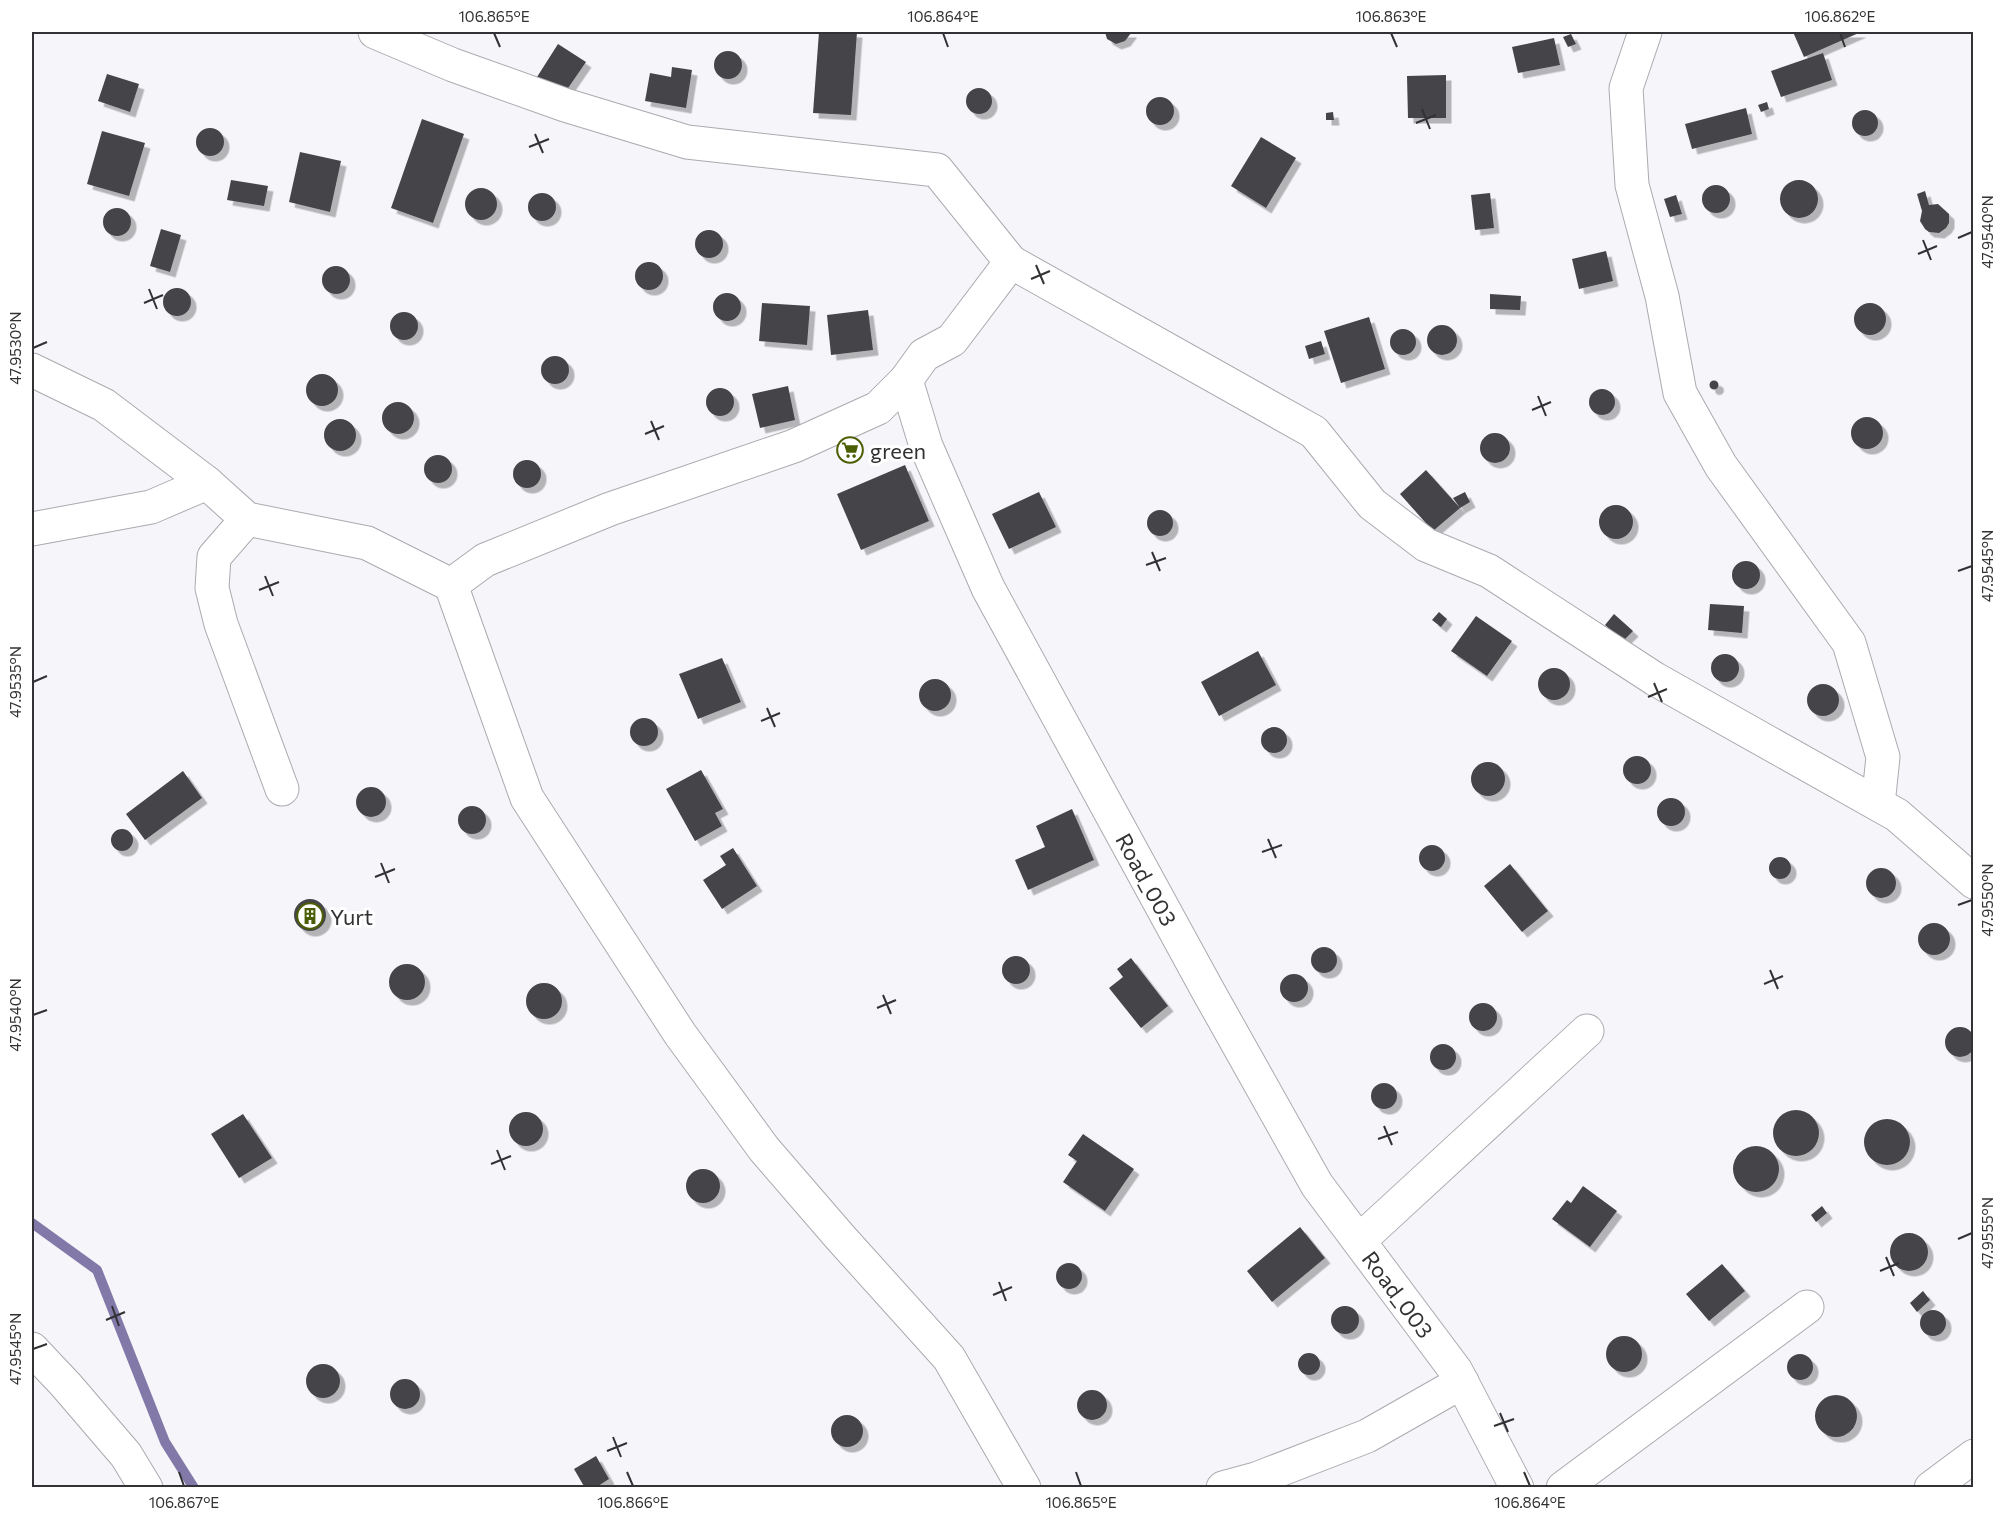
<svg xmlns="http://www.w3.org/2000/svg" width="2005" height="1519" viewBox="0 0 2005 1519" font-family="Commissioner,sans-serif">
	<defs>
		<filter id="shadow"><feDropShadow dx="5.5" dy="5.5" stdDeviation="0" flood-color="#0004"/></filter>
	</defs>
	<rect width="100%" height="100%" fill="#f6f5fa"/>
	<g fill="none" stroke-linecap="round" stroke-linejoin="round">
		<!-- stream -->
		<path stroke="#8279a9" stroke-width="10" d="M32,1223L97,1270L165,1442L194,1488"/>
	</g>
	<!-- building -->
	<path fill="#454548" filter="url(#shadow)" d="M819,32H857L851,115L813,113Z
		M1105,32H1131V33L1125,41L1116,44L1107,39Z
		M1793,32H1861L1804,57Z
		M1571,34L1576,44L1568,47L1563,37Z
		M1554,38L1560,65L1518,73L1512,47Z
		M558,44L586,62L564,94L537,77Z
		M714 65a14 14 0 1 1 28 0a14 14 0 1 1-28 0Z
		M1823,53L1832,80L1781,97L1771,71Z
		M672,67L692,70L686,108L645,101L650,73L671,77Z
		M107,74L139,84L130,112L98,101Z
		M1446,75V118H1408L1407,76Z
		M966 101a13 13 0 1 1 26 0a13 13 0 1 1-26 0Z
		M1146 111a14 14 0 1 1 28 0a14 14 0 1 1-28 0Z
		M1767,102L1769,109L1761,112L1758,105Z
		M1746,108L1752,134L1692,149L1685,124Z
		M1852 123a13 13 0 1 1 26 0a13 13 0 1 1-26 0Z
		M1333,112L1334,120H1326V113Z
		M422,119L464,134L433,223L391,208Z
		M196 142a14 14 0 1 1 28 0a14 14 0 1 1-28 0Z
		M102,131L145,143L129,196L87,184Z
		M1261,137L1296,158L1266,208L1231,186Z
		M300,152L341,161L330,212L289,202Z
		M1780 199a19 19 0 1 1 38 0a19 19 0 1 1-38 0Z
		M231,180L268,186L264,206L227,200Z
		M1702 199a14 14 0 1 1 28 0a14 14 0 1 1-28 0Z
		M465 204a16 16 0 1 1 32 0a16 16 0 1 1-32 0Z
		M1925,191L1929,205L1938,204L1949,214V223L1946,228L1939,233L1929,232L1925,229L1920,221L1922,211L1917,194Z
		M1490,193L1494,228L1475,230L1471,195Z
		M528 207a14 14 0 1 1 28 0a14 14 0 1 1-28 0Z
		M1676,195L1682,214L1670,217L1664,199Z
		M103 222a14 14 0 1 1 28 0a14 14 0 1 1-28 0Z
		M161,229L181,235L170,272L150,266Z
		M695 244a14 14 0 1 1 28 0a14 14 0 1 1-28 0Z
		M1606,251L1613,281L1579,289L1572,259Z
		M635 276a14 14 0 1 1 28 0a14 14 0 1 1-28 0Z
		M322 280a14 14 0 1 1 28 0a14 14 0 1 1-28 0Z
		M163 302a14 14 0 1 1 28 0a14 14 0 1 1-28 0Z
		M713 307a14 14 0 1 1 28 0a14 14 0 1 1-28 0Z
		M1490,294L1521,296L1520,310L1490,309Z
		M1854 319a16 16 0 1 1 32 0a16 16 0 1 1-32 0Z
		M762,303L810,306L807,345L759,341Z
		M868,310L873,350L831,355L827,315Z
		M390 326a14 14 0 1 1 28 0a14 14 0 1 1-28 0Z
		M1369,317L1385,369L1341,383L1324,331Z
		M1427 340a15 15 0 1 1 30 0a15 15 0 1 1-30 0Z
		M1390 342a13 13 0 1 1 26 0a13 13 0 1 1-26 0Z
		M1321,341L1325,354L1309,359L1305,346Z
		M541 370a14 14 0 1 1 28 0a14 14 0 1 1-28 0Z
		M306 390a16 16 0 1 1 32 0a16 16 0 1 1-32 0Z
		M1709.5 385a4.5 4.5 0 1 1 9 0a4.5 4.5 0 1 1-9 0Z
		M788,386L795,420L760,428L752,394Z
		M706 402a14 14 0 1 1 28 0a14 14 0 1 1-28 0Z
		M1589 402a13 13 0 1 1 26 0a13 13 0 1 1-26 0Z
		M382 418a16 16 0 1 1 32 0a16 16 0 1 1-32 0Z
		M1851 433a16 16 0 1 1 32 0a16 16 0 1 1-32 0Z
		M324 435a16 16 0 1 1 32 0a16 16 0 1 1-32 0Z
		M1480 448a15 15 0 1 1 30 0a15 15 0 1 1-30 0Z
		M424 469a14 14 0 1 1 28 0a14 14 0 1 1-28 0Z
		M513 474a14 14 0 1 1 28 0a14 14 0 1 1-28 0Z
		M905,465L929,521L861,550L837,494Z
		M1426,470L1460,508L1453,498L1465,492L1470,502L1460,508L1433,531L1400,494Z
		M1039,492L1056,527L1009,549L992,514Z
		M1599 522a17 17 0 1 1 34 0a17 17 0 1 1-34 0Z
		M1147 523a13 13 0 1 1 26 0a13 13 0 1 1-26 0Z
		M1732 575a14 14 0 1 1 28 0a14 14 0 1 1-28 0Z
		M1710,604L1744,606L1742,633L1708,630Z
		M1439,612L1447,619L1441,627L1432,620Z
		M1614,614L1633,631L1623,641L1605,625Z
		M1476,616L1512,641L1487,676L1451,651Z
		M1258,651L1276,685L1219,716L1201,682Z
		M1711 668a14 14 0 1 1 28 0a14 14 0 1 1-28 0Z
		M722,658L741,702L698,719L679,674Z
		M1538 684a16 16 0 1 1 32 0a16 16 0 1 1-32 0Z
		M919 695a16 16 0 1 1 32 0a16 16 0 1 1-32 0Z
		M1807 700a16 16 0 1 1 32 0a16 16 0 1 1-32 0Z
		M630 732a14 14 0 1 1 28 0a14 14 0 1 1-28 0Z
		M1261 740a13 13 0 1 1 26 0a13 13 0 1 1-26 0Z
		M1623 770a14 14 0 1 1 28 0a14 14 0 1 1-28 0Z
		M1471 779a17 17 0 1 1 34 0a17 17 0 1 1-34 0Z
		M701,770L723,809L715,813L722,826L695,841L666,789Z
		M183,771L202,798L145,840L126,814Z
		M356 802a15 15 0 1 1 30 0a15 15 0 1 1-30 0Z
		M1657 812a14 14 0 1 1 28 0a14 14 0 1 1-28 0Z
		M458 820a14 14 0 1 1 28 0a14 14 0 1 1-28 0Z
		M1072,809L1094,860L1028,890L1015,860L1045,847L1036,826Z
		M111 840a11 11 0 1 1 22 0a11 11 0 1 1-22 0Z
		M1419 858a13 13 0 1 1 26 0a13 13 0 1 1-26 0Z
		M733,848L757,886L722,909L703,880L726,865L720,856Z
		M1769 868a11 11 0 1 1 22 0a11 11 0 1 1-22 0Z
		M1510,864L1548,911L1522,932L1484,886Z
		M1866 883a15 15 0 1 1 30 0a15 15 0 1 1-30 0Z
		M294 915a16 16 0 1 1 32 0a16 16 0 1 1-32 0Z
		M1918 939a16 16 0 1 1 32 0a16 16 0 1 1-32 0Z
		M1311 960a13 13 0 1 1 26 0a13 13 0 1 1-26 0Z
		M1002 970a14 14 0 1 1 28 0a14 14 0 1 1-28 0Z
		M1131,958L1168,1006L1141,1028L1109,988L1123,977L1117,969Z
		M389 982a18 18 0 1 1 36 0a18 18 0 1 1-36 0Z
		M1280 988a14 14 0 1 1 28 0a14 14 0 1 1-28 0Z
		M526 1001a18 18 0 1 1 36 0a18 18 0 1 1-36 0Z
		M1469 1017a14 14 0 1 1 28 0a14 14 0 1 1-28 0Z
		M1945 1042a15 15 0 1 1 30 0a15 15 0 1 1-30 0Z
		M1430 1057a13 13 0 1 1 26 0a13 13 0 1 1-26 0Z
		M1371 1096a13 13 0 1 1 26 0a13 13 0 1 1-26 0Z
		M1773 1133a23 23 0 1 1 46 0a23 23 0 1 1-46 0Z
		M509 1129a17 17 0 1 1 34 0a17 17 0 1 1-34 0Z
		M243,1114L272,1158L239,1178L211,1134Z
		M1864 1142a23 23 0 1 1 46 0a23 23 0 1 1-46 0Z
		M1083,1134L1134,1169L1105,1211L1063,1182L1077,1161L1068,1155Z
		M1733 1169a23 23 0 1 1 46 0a23 23 0 1 1-46 0Z
		M686 1186a17 17 0 1 1 34 0a17 17 0 1 1-34 0Z
		M1583,1186L1617,1211L1590,1247L1552,1219L1567,1200L1571,1203Z
		M1822,1206L1827,1213L1816,1222L1811,1215Z
		M1300,1227L1325,1258L1272,1302L1247,1271Z
		M1890 1252a19 19 0 1 1 38 0a19 19 0 1 1-38 0Z
		M1056 1276a13 13 0 1 1 26 0a13 13 0 1 1-26 0Z
		M1722,1264L1745,1291L1709,1321L1686,1294Z
		M1923,1291L1930,1300L1917,1312L1910,1303Z
		M1331 1320a14 14 0 1 1 28 0a14 14 0 1 1-28 0Z
		M1920 1323a13 13 0 1 1 26 0a13 13 0 1 1-26 0Z
		M1606 1354a18 18 0 1 1 36 0a18 18 0 1 1-36 0Z
		M1298 1364a11 11 0 1 1 22 0a11 11 0 1 1-22 0Z
		M1787 1367a13 13 0 1 1 26 0a13 13 0 1 1-26 0Z
		M306 1381a17 17 0 1 1 34 0a17 17 0 1 1-34 0Z
		M390 1394a15 15 0 1 1 30 0a15 15 0 1 1-30 0Z
		M1077 1405a15 15 0 1 1 30 0a15 15 0 1 1-30 0Z
		M1815 1416a21 21 0 1 1 42 0a21 21 0 1 1-42 0Z
		M831 1431a16 16 0 1 1 32 0a16 16 0 1 1-32 0Z
		M596,1456L609,1479L595,1488H585L574,1469Z"/>
	<g fill="none" stroke-linecap="round" stroke-linejoin="round">
		<!-- minor casing -->
		<g stroke="#abaaaf" stroke-width="35">
			<g id="minor">
				<path d="M375,32L453,65L565,105L687,142L937,170L1011,262L1314,432L1372,504L1426,545L1489,571L1655,679L1897,815L1974,882"/>
				<path d="M1645,32L1626,88L1632,185L1662,296L1680,393L1721,466L1849,643L1883,757L1878,804"/>
				<path id="s1" d="M1011,262L952,340L924,355L906,380L926,446L988,588L1207,989L1317,1185L1456,1371L1517,1488"/>
				<path d="M32,370L104,405L207,483L247,519L367,543L451,585"/>
				<path d="M906,380L878,408L794,446L610,509L485,560L451,585L527,798L680,1034L764,1149L840,1237L949,1358L1024,1488"/>
				<path d="M247,519L214,557L212,588L221,624L282,789"/>
				<path d="M32,529L151,507L207,483"/>
				<path d="M1359,1241L1587,1031"/>
				<path d="M32,1349L66,1385L126,1455L146,1488"/>
				<path d="M1223,1488L1256,1479L1367,1436L1462,1382"/>
				<path d="M1563,1488L1807,1307"/>
				<path d="M1931,1488L1974,1456"/>
			</g>
		</g>
		<!-- minor -->
		<use href="#minor" stroke="#fff" stroke-width="33"/>
	</g>
	<!-- ticks -->
	<path fill="none" stroke="#323234" stroke-width="2" d="M494,33L500,47M943,33L948,47M1391,33L1397,47M1840,33L1845,47M1422,109L1430,129M1416,123L1436,115M535,134L543,153M529,147L549,139M1958,238L1972,232M1923,240L1931,260M1918,254L1937,246M1036,265L1044,284M1031,279L1050,271M149,289L157,309M144,303L163,295M33,348L47,342M1538,396L1546,416M1532,410L1551,402M651,421L659,440M645,434L664,426M1152,552L1160,571M1146,565L1166,558M1958,571L1972,566M265,576L273,596M259,590L279,582M33,682L47,676M1654,683L1662,702M1648,697L1667,689M767,708L775,727M761,721L780,713M1268,839L1276,858M1262,852L1282,845M381,863L389,883M375,877L395,869M1958,905L1972,900M1770,970L1778,989M1764,984L1783,976M883,995L891,1014M877,1008L896,1000M33,1015L47,1010M1384,1126L1392,1145M1378,1139L1398,1132M497,1150L505,1170M491,1164L511,1156M1958,1239L1972,1233M1886,1257L1894,1276M1880,1271L1899,1263M999,1282L1006,1301M993,1295L1012,1287M112,1306L119,1326M106,1320L125,1312M33,1349L47,1344M1500,1413L1508,1432M1494,1426L1514,1419M613,1437L621,1457M607,1451L627,1443M179,1472L184,1486M627,1472L633,1486M1076,1472L1081,1486M1524,1472L1530,1486"/>
	<!-- icons -->
	<defs>
		<g id="supermarket-ring" transform="scale(1.35)"><circle r="9.5" fill="#fff" stroke="#4b5e04" stroke-width="1.5"/><path d="M-6-5.5h2.5l.6 2H6L4.5 2H-2.5L-4.4-4H-6ZM-1.5 3.2a1.3 1.3 0 1 0 .1 0ZM3 3.2a1.3 1.3 0 1 0 .1 0Z" fill="#4b5e04"/></g>
		<g id="building-ring" transform="scale(1.35)"><circle r="9.5" fill="#fff" stroke="#4b5e04" stroke-width="1.5"/><path d="M-4-6H4V6H1V3H-1V6H-4ZM-2.5-4.3h1.7v1.8h-1.7ZM.8-4.3h1.7v1.8H.8ZM-2.5-1h1.7V.8h-1.7ZM.8-1h1.7V.8H.8Z" fill="#4b5e04"/></g>
	</defs>
	<g fill-rule="evenodd">
		<use href="#supermarket-ring" x="850" y="450"/>
		<use href="#building-ring" x="310" y="916"/>
	</g>
	<g text-anchor="middle" dominant-baseline="central" stroke-width="6" stroke-linejoin="round" paint-order="stroke">
		<!-- poi labels -->
		<g font-size="22" fill="#323234" stroke="#fff" text-anchor="start">
			<text x="870" y="450">green</text>
			<text x="330" y="916">Yurt</text>
		</g>
		<!-- street labels -->
		<g font-size="22" fill="#323234" stroke="#fff">
			<text stroke="none"><textPath href="#s1" startOffset="716">Road_003</textPath></text>
			<text stroke="none"><textPath href="#s1" startOffset="1202">Road_003</textPath></text>
		</g>
	</g>
	<!-- border -->
	<rect width="2005" height="1519" fill="none" stroke="#ffffff" stroke-width="66"/>
	<rect x="33" y="33" width="1939" height="1453" fill="none" stroke="#323234" stroke-width="2"/>
	<g font-size="15" text-anchor="middle" fill="#323234">
		<text x="494" y="22">106.865°E</text>
		<text x="943" y="22">106.864°E</text>
		<text x="1391" y="22">106.863°E</text>
		<text x="1840" y="22">106.862°E</text>
		<text transform="translate(1988 232) rotate(-90)" y="5">47.9540°N</text>
		<text transform="translate(16 348) rotate(-90)" y="5">47.9530°N</text>
		<text transform="translate(1988 566) rotate(-90)" y="5">47.9545°N</text>
		<text transform="translate(16 682) rotate(-90)" y="5">47.9535°N</text>
		<text transform="translate(1988 900) rotate(-90)" y="5">47.9550°N</text>
		<text transform="translate(16 1015) rotate(-90)" y="5">47.9540°N</text>
		<text transform="translate(1988 1233) rotate(-90)" y="5">47.9555°N</text>
		<text transform="translate(16 1349) rotate(-90)" y="5">47.9545°N</text>
		<text x="184" y="1508">106.867°E</text>
		<text x="633" y="1508">106.866°E</text>
		<text x="1081" y="1508">106.865°E</text>
		<text x="1530" y="1508">106.864°E</text>
	</g>
</svg>
